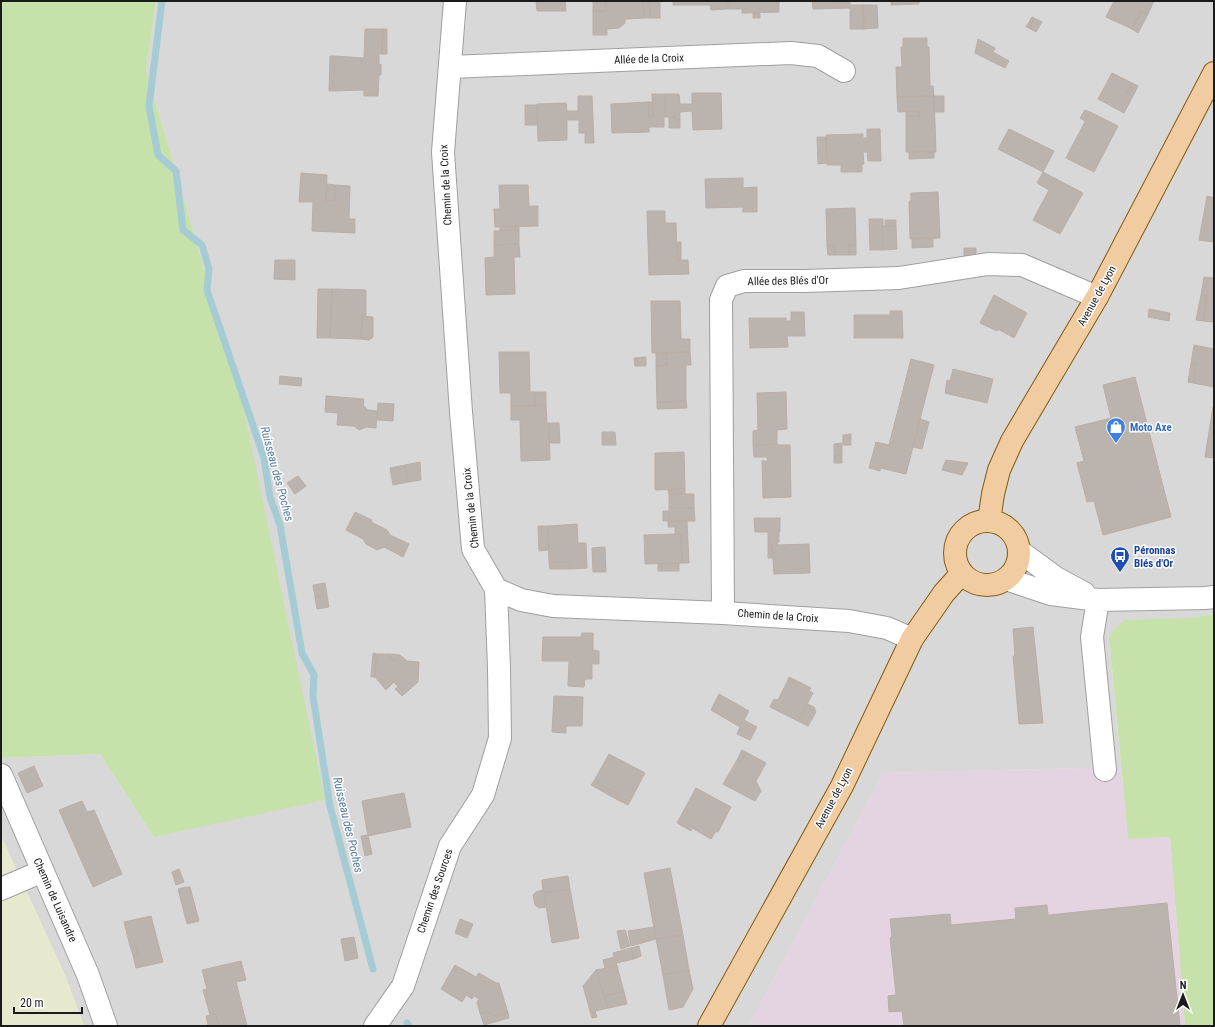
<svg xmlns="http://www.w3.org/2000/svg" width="1215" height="1027" viewBox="0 0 1215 1027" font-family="'Roboto Condensed',sans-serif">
	<rect width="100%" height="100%" fill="#ebe8e1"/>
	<!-- residential -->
	<path fill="#d9d8d8" d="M156,1H1214V614L1190,618L1109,635L1121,767L883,773L749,1026H84L65,975L1,836V758L100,754L154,837L239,387L146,70Z"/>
	<!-- industrial -->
	<path fill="#e4d4e1" d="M1121,767L1128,839L1170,837L1185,1026H749L883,773Z"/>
	<!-- farmland -->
	<path fill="#e7e9ce" d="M1,836L65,975L84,1026H1Z"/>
	<!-- grass -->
	<path fill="#c7e1ab" d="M1,1H156L146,70L239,387L325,800L154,837L100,754L1,758Z
		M1214,614V1026H1185L1170,837L1128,839L1109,635L1124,620L1190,618Z"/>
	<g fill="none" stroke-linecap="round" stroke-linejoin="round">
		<!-- stream -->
		<path stroke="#a5cbd5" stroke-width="7" d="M162,1L149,106L158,155L176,171L183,230L202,245L209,269L207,290L264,458L270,497L280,525L302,653L314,675L313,696L330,806L373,969
			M407,1023L409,1026"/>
	</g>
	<!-- building -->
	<path fill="#bbb3ae" stroke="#bbaea5" d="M536,1H565L566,11H537Z
		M593,1H606V11H593Z
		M606,1H643L644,18L625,19V23L619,28L607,29V35H593V11H606Z
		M643,1H649L650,18H644Z
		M649,1H660V18H650Z
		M673,1H728V9L711,10L710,5H673Z
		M728,1H779V12L742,13V9H728Z
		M812,1H850V5H863L864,29H850V8L813,9Z
		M891,1H919V4L891,5Z
		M1114,1H1154L1148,14L1141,11L1132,29L1106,17Z
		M863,5H877L878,28L864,29Z
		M1141,11L1148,14L1138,33L1132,29Z
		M753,13H760V18H753Z
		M1032,17L1034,18L1029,28L1026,27Z
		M1034,18L1042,22L1036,32L1029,28Z
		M365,29H383L382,54H379V65L381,64V75H379L378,96H364V90L333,91L334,56L364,58Z
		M383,29H387V54H382Z
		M903,38H927V47H929L930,86H933L934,96L897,97L896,67H902L901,47H903Z
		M978,39L995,48L993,52L1009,61L1005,68L975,53Z
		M330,56H334L333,91H329Z
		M1112,73L1132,83L1127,93L1133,96L1124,113L1098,99Z
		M1132,83L1138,86L1133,96L1127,93Z
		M692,93H721L722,129L693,130L692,111L680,112V120H675V117H665V94H679L680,104H692Z
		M652,94H665V117H664V127H649V132L612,133L611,104L648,102L649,117H653Z
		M578,96H592L594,143H585V133H579V120H567V140L538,141L537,104L566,103L567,111H578Z
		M934,96L936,152H906V116H920L919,111L898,112L897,97Z
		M934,96H944V112H934Z
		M648,102H652L653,117H649Z
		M525,105H537L538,125H525Z
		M1085,110L1090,112L1085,121L1080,118Z
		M906,111H919L920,116H906Z
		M1090,112L1118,126L1094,172L1066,158Z
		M669,117H675V120H680V128H669Z
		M867,129H880L881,161H868L867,152H863L864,164H862V172H841V165H827L826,135L863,134V138H867Z
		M1009,129L1054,151L1043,172L998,149Z
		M817,137H826L827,163L818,164Z
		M909,152H934V158L909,159Z
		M1043,172L1083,193L1060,234L1033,220L1049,190L1037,183Z
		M301,173L327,175L326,201H335V185L350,186L349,219H355V233L312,231L313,202H299Z
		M743,178V188L757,187V212H743V207L706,208L705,179Z
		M327,184L335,185V201H326Z
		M499,185H528L529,206H538V226L495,227L494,209H500Z
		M938,192L940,238L910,239L909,201H911V193Z
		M1207,196L1214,198V242L1199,240Z
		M855,208L856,245H849V255H835L834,245L827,246L826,209Z
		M647,211H665V223H676L677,260H688L689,274L649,275Z
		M869,219H883V250H870Z
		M885,220H896V226H885Z
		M519,226V230L500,231V227Z
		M883,226H896L897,249L883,250Z
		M519,230V244L494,245V231Z
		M912,238H933V247L912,248Z
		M677,242H681V260H677Z
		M519,244L520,257H514L515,294L486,295L485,258L494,257V245Z
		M834,245L835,255H828L827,246Z
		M849,245H856V255H849Z
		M964,248H976V263H964Z
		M275,260H295V280L274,279Z
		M1204,277L1214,278V322L1203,321L1207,295H1201Z
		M318,289H332L330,338H317Z
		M332,289L366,290V316H362L361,339L330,338Z
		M994,295L1027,313L1014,338L998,329L997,331L980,323Z
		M1201,295H1207L1203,321L1196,320Z
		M651,301H680L681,339H690V352L652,353Z
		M1149,309L1170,313L1169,321L1148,317Z
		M890,311H902L903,338H854V315H890Z
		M791,312H804L805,336H787L788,347L750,348L749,318H786V321H791Z
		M362,316L373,317V337L369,340L361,339Z
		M1194,345L1214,349V387L1193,383L1196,363H1191Z
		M499,352H529L530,392H535V406H511V393H500Z
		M690,352L691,365H686V401L657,402L656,366L667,365L666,353Z
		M656,353H666L667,365L656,366Z
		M646,357V366H635L634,358Z
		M911,359L934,365L906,474L880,468V471L869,468L876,442L889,445Z
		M1191,363H1196L1193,383L1188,382Z
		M953,369L993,379L987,403L945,393L947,380L950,381Z
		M280,376L302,378L301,386L279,384Z
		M1135,377L1171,517L1103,535L1094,501L1087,502L1077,463L1084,461L1075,427L1111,418L1103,385Z
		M535,392H546V405L535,406Z
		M786,392L787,429L777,430V444L753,445V431L758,430L757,393Z
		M326,396L364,399L363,405L368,410L377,411L376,428L366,427L359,430L354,426L337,425L338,413L325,412Z
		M686,401L687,408L657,409V402Z
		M378,403L394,404L393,421L377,420Z
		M546,405L547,423H549L550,460L521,461L520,420H511V406Z
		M1213,407L1214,408V458L1205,457Z
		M920,419L929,422L922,449L913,447Z
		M549,423H559L560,443H549Z
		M602,432H615L616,445H602Z
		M851,434V445H843V435Z
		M842,443V455L834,456V444Z
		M777,444V445H790L791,497L763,498L762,461H768L767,457H754L753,445Z
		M684,452L685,489L655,490V453Z
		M842,455V463H834V456Z
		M946,460L968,463L962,475L942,470Z
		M420,462L421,480L408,482L405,465Z
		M405,465L408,482L393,485L390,468Z
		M298,476L306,486L295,494L287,483Z
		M685,489V494H669L668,490Z
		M669,494H694V508H669Z
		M669,508H694L695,521H669Z
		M663,511H669V521H663Z
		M355,512L372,520L371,522L387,530L390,535L409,544L403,557L384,547L377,550L366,544L363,539L346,530Z
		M754,518H780V532H779V542H777L778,545L809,544L810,573L774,574L772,545H768V532H755Z
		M668,521H687L689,563H682L681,534H675V527H668Z
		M577,524L578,543H586L587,568L570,569V562H549L548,526Z
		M538,526H548L549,550L539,551Z
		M675,534H681L682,563L645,564L644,535Z
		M768,545H772L773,558H768Z
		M605,547L606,572H593L592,548Z
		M549,562H570V569H550Z
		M679,563V571H658V564Z
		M325,583L327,595L315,597L313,585Z
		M327,595L329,607L317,609L315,597Z
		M1033,627L1043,723L1019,724L1013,656H1015L1013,629Z
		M582,633H593V650L599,651V664H592V679H585L584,687L568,686L569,661H542L543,637H581Z
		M373,653L376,654L375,677H371Z
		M376,654H389V659L395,660L400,655L407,661L419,662L418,682L402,696L395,689L398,687L394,682L386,690L375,677Z
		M389,654L400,655L395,660L389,659Z
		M789,677L797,681L795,684L788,680Z
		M788,680L795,684L797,681L811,688L809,691L813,693L798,721L770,707L774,699L778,700Z
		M719,694L749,711L744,720L757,727L750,740L737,734L740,727L711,710Z
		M554,696L583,697L582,726H566V733L552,732Z
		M808,704L814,707L816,712L808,726L798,721Z
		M742,750L746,752L741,762L737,760Z
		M746,752L766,763L756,781L761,791L755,801L723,784L737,760L741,762Z
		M609,754L645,773L628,805L616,799L619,795L594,781Z
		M34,766L43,786L27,793L18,773Z
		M594,781L619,795L616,799L591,785Z
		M696,788L731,807L718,832L716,831L711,839L692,828L691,831L677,823Z
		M404,793L411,827L368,836L362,801Z
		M82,801L87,812L94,810L122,874L93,887L59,810Z
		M368,835L372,854L365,856L361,836Z
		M670,868L683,935L656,939L644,873Z
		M179,869L184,882L176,885L172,872Z
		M568,876L570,889L544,893L546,907L539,908L535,905L533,895L536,892L543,890L542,880Z
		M186,887H190L199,921L187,924L178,889Z
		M570,889L579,938L552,943L544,893Z
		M1167,903L1180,1026H904L902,1011L889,1012L888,996L896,995L890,938L892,937L890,919L950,914L951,925L1016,919L1015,908L1047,905L1048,915Z
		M151,916L163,962L136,968L133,955L138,954L135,945L130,946L124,922Z
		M460,919L473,924L467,938L455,933Z
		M654,927L656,939L631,946L628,931Z
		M625,930L630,946L621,949L617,931Z
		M683,935L689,970L663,975L656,939Z
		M354,937L358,958L345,961L341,939Z
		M135,945L138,954L133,955L130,946Z
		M639,946L641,956L634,959L631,948Z
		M631,948L634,959L616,963L617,966L605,968L603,960L614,957L613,953Z
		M241,961L246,980L236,982L247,1026H219L216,1014L210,1015L203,990L207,989L202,970Z
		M455,965L476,977L479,973L496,983H499L508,1013L496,1016L488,1012L480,1013L477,1002L479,999L474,996L472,999L466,995L462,1002L441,989Z
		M617,966L624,992L604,996L596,970Z
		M596,970L608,1008L595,1011L597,1017L592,1018L583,986Z
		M689,970L693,989L683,1007L669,1010L663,975Z
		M624,992L627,1004L608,1008L604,996Z
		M488,1012L496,1016L508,1013L509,1018L484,1025L480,1013Z
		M216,1014L219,1026H208L206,1016Z"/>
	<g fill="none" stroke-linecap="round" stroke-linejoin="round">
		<!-- minor casing -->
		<g stroke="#9f9f9f" stroke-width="24">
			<path id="minor" d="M455,1L443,152L461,412L473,549L496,589L521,600L553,606L723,613L849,621L887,628L912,639
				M450,67L791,53L818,56L844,71
				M1019,551L1056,578L1084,593
				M1006,579L1051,594L1098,600L1205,598L1214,597
				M1098,600L1092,637L1105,770
				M723,613L721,300L727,286L744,281H804L899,278L988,264L1022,265L1097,297
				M1,775L88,975L106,1026
				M1,889L43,871
				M375,1026L403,986L450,846L483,795L500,738L499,668L496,589"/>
		</g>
		<!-- major casing -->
		<g stroke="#835a0f" stroke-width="24">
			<path id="major" d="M989,521L993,494L999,470L1012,441L1097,297L1214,73
				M955 553a32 32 0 1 1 64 0a32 32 0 1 1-64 0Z
				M709,1026L842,786L912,639L944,593L962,573"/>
		</g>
		<!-- minor -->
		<use href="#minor" stroke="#fff" stroke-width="22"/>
		<!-- major -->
		<use href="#major" stroke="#f1cca0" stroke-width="22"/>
	</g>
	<!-- icons -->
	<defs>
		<g id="shop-pin" transform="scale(1)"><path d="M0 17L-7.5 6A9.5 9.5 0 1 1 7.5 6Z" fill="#3f7fe0" stroke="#fff"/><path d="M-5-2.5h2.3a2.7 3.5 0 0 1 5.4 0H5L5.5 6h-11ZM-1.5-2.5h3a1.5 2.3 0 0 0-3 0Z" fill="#fff"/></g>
		<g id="bus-pin" transform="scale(1)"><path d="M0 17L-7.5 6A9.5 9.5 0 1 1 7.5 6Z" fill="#1a4fb4" stroke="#fff"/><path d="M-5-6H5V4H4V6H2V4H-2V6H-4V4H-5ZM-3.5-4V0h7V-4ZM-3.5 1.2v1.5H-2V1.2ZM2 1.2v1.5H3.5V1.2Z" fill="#fff"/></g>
	</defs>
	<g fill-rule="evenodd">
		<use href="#shop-pin" x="1116" y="427"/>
		<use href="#bus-pin" x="1120" y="556"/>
	</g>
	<g text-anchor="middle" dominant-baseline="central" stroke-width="3" stroke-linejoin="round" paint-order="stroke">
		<!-- street labels -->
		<g font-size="11" fill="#1b1b1b" stroke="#fff">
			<text transform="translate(649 59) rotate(-2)">Allée de la Croix</text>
			<text transform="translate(446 185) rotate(-93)">Chemin de la Croix</text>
			<text transform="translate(788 281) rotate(-1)">Allée des Blés d'Or</text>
			<text transform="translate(1097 296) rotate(-61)">Avenue de Lyon</text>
			<text transform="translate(471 508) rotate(-96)">Chemin de la Croix</text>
			<text transform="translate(778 616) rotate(4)">Chemin de la Croix</text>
			<text transform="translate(834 798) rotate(-62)">Avenue de Lyon</text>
			<text transform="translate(435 891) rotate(-71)">Chemin des Sources</text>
			<text transform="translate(55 900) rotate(66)">Chemin de Luisandre</text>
		</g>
		<!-- shop labels -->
		<g font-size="11" font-weight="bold" fill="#366cbe" stroke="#fff" text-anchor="start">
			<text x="1130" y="427">Moto Axe</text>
		</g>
		<!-- transit labels -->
		<g font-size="11" font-weight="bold" fill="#164399" stroke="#fff" text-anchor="start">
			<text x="1134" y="550">Péronnas<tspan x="1134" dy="13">Blés d'Or</tspan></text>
		</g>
		<!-- water labels -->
		<g font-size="12" font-style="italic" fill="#527a9f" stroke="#fff">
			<text transform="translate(277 474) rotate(75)">Ruisseau des Poches</text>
			<text transform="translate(348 825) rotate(77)">Ruisseau des Poches</text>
		</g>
	</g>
	<!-- border -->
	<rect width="1215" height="1027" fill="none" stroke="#1b1b1b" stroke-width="4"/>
	<!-- north arrow -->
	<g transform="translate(1183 995)" stroke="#ffffff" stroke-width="3" paint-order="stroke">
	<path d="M0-3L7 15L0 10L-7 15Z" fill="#1b1b1b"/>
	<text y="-6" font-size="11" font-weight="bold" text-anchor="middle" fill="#1b1b1b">N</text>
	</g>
	<!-- scale -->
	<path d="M14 1007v6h68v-6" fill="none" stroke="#1b1b1b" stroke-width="2"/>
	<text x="20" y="1007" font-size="12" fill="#1b1b1b" stroke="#ffffff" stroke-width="3" paint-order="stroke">20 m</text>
</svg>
